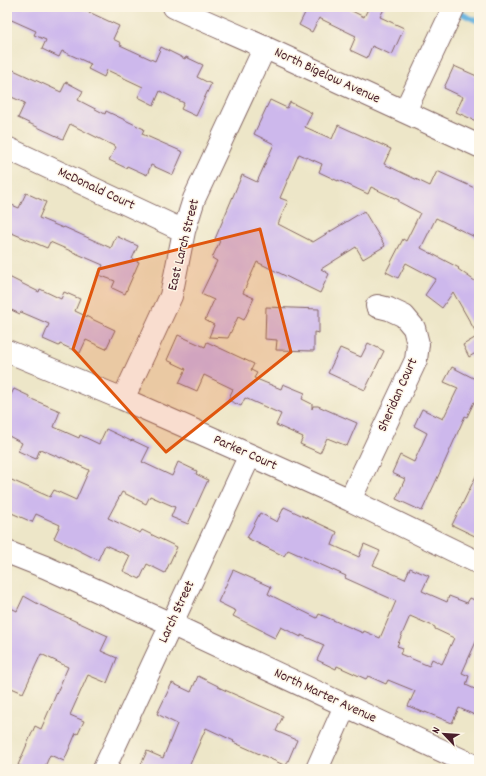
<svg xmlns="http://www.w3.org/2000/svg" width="486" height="776" viewBox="0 0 486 776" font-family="Dekko,sans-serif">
	<rect width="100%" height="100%" fill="#fcf5e5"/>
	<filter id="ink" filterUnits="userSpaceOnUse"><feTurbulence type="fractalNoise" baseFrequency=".025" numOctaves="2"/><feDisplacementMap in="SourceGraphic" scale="8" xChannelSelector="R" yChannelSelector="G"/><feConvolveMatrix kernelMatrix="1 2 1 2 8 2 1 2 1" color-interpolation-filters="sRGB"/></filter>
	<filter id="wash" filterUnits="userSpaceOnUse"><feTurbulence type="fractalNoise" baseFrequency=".012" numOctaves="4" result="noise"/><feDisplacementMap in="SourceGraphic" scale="16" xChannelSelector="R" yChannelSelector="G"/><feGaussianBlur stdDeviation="0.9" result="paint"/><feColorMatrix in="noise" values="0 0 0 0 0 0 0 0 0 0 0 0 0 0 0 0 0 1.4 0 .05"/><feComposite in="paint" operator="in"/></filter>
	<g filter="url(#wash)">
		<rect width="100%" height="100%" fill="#ede6c8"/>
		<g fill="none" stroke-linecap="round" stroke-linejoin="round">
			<!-- stream -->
			<path stroke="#67b4e0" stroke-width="5" d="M458,12L479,22"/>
		</g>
		<g id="blocks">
			<!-- building -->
			<path fill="#cdb8ec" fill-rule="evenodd" d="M7,7H78L119,26L113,39L121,43L120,45L155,61L161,47L185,59L186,57L203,65L197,77L211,84L196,116L181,109L184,103L160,91L154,105L138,97L143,87L107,70L104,77L88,69L91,64L62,51L59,57L42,49L46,40L34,35L36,31L7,18Z
				M297,7H344L364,17L369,7H385L380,17L404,28L392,55L372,46L367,58L350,50L356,36L319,18L312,32L299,25L306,11Z
				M454,66L479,77V113L476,121L456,112L463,97L444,88Z
				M7,67L61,92L66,82L83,91L78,100L105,114L106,111L144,129L142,134L183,152L173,175L151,165L147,175L127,166L126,168L109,160L116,147L70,124L63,139L18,118L25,103L7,95Z
				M270,100L287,108L290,102L312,113L305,127L332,139L338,125L391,149L384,164L430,186L437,171L479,190V239L436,218L421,248L459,268L458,269L479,284V351L469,357L463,345L478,336L453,292L442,308L425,295L436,279L406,263L398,278L386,272L403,239L406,241L420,213L399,202V200L371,187L368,194L338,180V181L319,172L322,164L299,154L280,198L288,201L278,224L313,242L364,211L385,246L363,259L356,247L321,269L329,274L320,293L257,262L243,293L254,298L244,320L238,317L228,338L209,337L214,325L205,320L214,300L201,294L217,261L212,258L220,241L215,239L242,175L257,182L274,144L254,134Z
				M26,193L46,202L39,218L63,228L64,227L111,248L116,236L138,246L132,259L139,262L125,294L112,288L115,281L99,275L103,265L50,242L47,248L7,231V203L19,208Z
				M7,276L39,292L40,289L61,299L64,292L80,299L75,311L115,330L106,349L86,340L80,353L60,344L59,346L43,339L49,324L21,312L20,314L7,308Z
				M266,307L319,309V333L314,332V351L276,350L277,340L265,339Z
				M178,335L205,347L207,342L254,364L251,370L257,373L254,378L281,389L283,384L305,393L302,399L312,404V409L313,406H318L357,423L347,446L327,438L320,453L300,444L303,437L276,425L281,414L245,398L241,406L228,400L233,389L204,375L197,391L179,383L186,369L167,360Z
				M368,343L384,351L365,390L328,373L340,348L361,357Z
				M452,367L479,381V405L474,402L467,417L465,416L442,468L422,511L396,499L405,479L392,473L400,455L414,462L427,433L414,426L422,409L443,419L458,388L444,382Z
				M14,389L29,396V398L60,411L54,427L79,438L80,435L99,444L106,429L131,441L132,440L149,448L142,462L172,476L178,462L197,471L196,474L208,480L188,524L171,517L175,507L150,496L146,504L122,492L108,518L140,533L142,530L177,547L165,573L147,564L140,579L123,571L130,556L105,545L98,560L54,538L60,525L36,514L32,522L7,511V478L50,497L54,490L76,500L89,470L61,457V458L40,449L36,459L18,451L22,443L7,435V402Z
				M479,470V538L452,525Z
				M284,507L337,532L332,545L359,557L364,544L380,551L373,565L405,579L410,568L429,576L422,591L447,602L449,596L467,603L470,598L479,602V635L462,673L469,676L466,685L479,691V717L459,708L452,723L425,712V713L408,706L415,691L388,680L386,684L368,676L366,679L337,666L336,669L317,660L324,645L301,635V637L281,627L275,638L263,632V631L233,616L236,611L218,602L233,570L271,587L268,594L317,618L319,614L363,633L364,631L380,638L396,601L345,578L346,576L288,550L284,556L247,538L260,513L277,522ZM410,616L435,627V629L454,638L442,664L432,659L429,666L400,654L403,648L397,646Z
				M24,596L40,605L108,636L101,651L117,658L107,683L88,675L70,715L84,721L78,734L76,733L64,761L50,755L44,769H27L18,765L35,726L41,729L68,667L41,654L23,693L7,686V606L17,611Z
				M198,676L218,686V687L283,716L276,731L297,740L286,766L233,742L234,741L206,728L188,769H139L147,751L163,758L177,724L157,714L172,683L191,692Z"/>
		</g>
	</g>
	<g filter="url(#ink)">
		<use href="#blocks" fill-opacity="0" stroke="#836562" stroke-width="1"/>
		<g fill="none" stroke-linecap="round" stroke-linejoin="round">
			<!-- minor casing -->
			<g stroke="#836562" stroke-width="24">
				<path id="minor" d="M174,7C204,21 235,34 266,48C337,80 408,113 479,146
					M405,111L454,7
					M7,148L184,231
					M7,351L123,399L250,455L350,500L479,563
					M123,399L171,296L184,231L194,199L265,47
					M350,500L416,360L418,344L414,328L404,316L389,309L377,306
					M7,552L45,567L171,624L479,768
					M104,769L250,455
					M317,769L345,706"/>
			</g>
			<!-- minor -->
			<use href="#minor" stroke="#fff" stroke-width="22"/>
		</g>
	</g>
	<!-- marked area -->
	<path fill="#e0560e" fill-opacity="0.2" stroke="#e0560e" stroke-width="3" stroke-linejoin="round" d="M260,229L291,352L166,452L73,349L99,269Z"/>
	<g text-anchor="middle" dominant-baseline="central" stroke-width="3" stroke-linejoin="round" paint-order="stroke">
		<!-- street labels -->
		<g font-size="14" fill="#4a1f2b" stroke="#fcf5e5">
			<text transform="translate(327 76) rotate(25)">North Bigelow Avenue</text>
			<text transform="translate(96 189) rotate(25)">McDonald Court</text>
			<text transform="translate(184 245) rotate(-76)">East Larch Street</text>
			<text transform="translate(398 395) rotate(-66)">Sheridan Court</text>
			<text transform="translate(245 453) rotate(24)">Parker Court</text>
			<text transform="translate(177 612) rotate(-65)">Larch Street</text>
			<text transform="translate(325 696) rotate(25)">North Marter Avenue</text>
		</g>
	</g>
	<!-- margin -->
	<rect width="486" height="776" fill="none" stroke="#fcf5e5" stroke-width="24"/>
	<!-- north arrow -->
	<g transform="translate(444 734) rotate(295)" stroke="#fcf5e5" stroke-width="3" paint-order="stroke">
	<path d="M0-3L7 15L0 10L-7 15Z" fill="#4a1f2b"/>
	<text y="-6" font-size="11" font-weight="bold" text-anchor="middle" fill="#4a1f2b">N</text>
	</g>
</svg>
